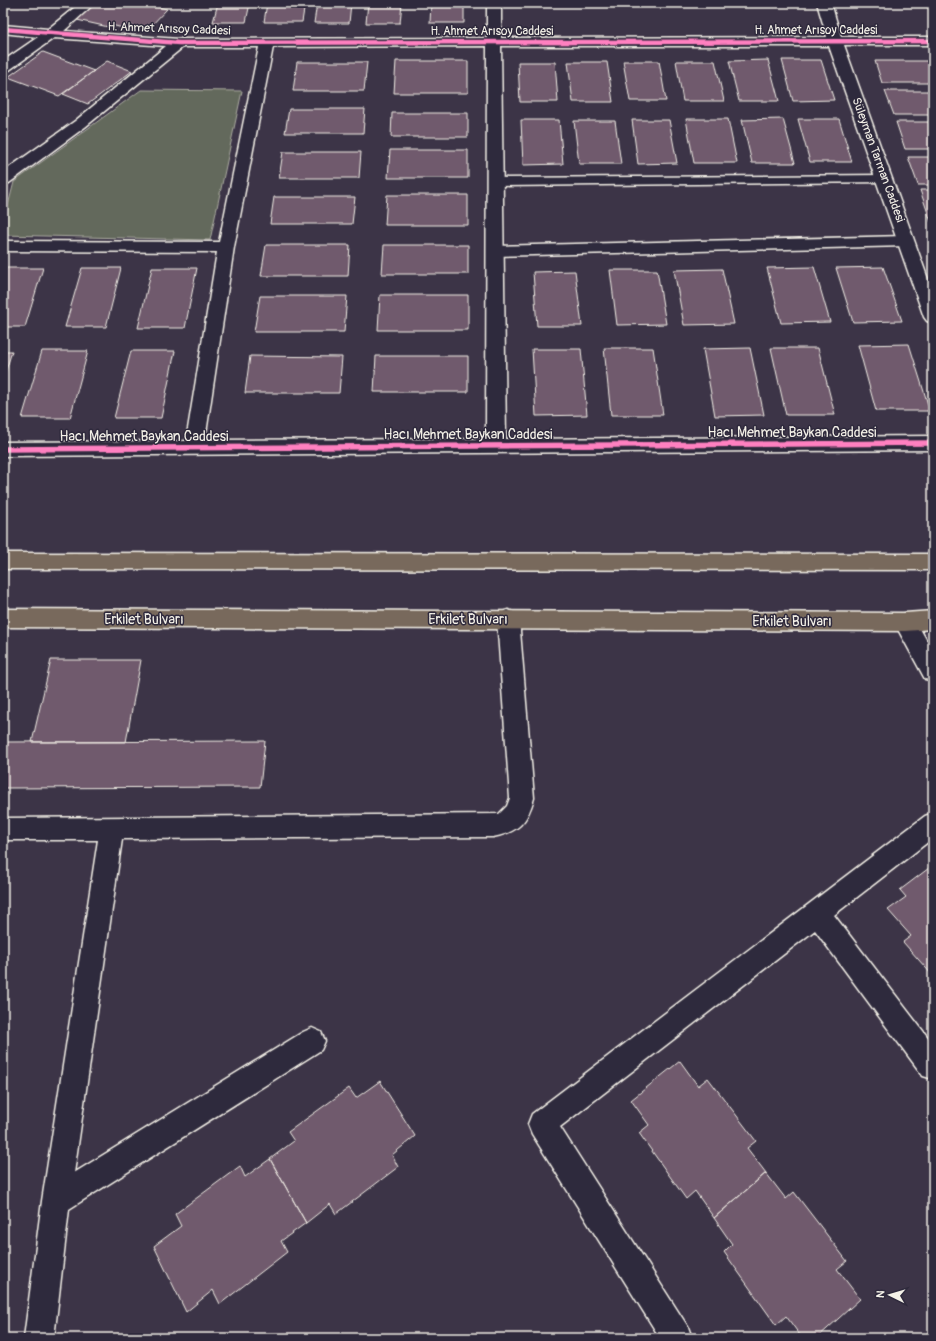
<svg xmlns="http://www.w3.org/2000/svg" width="936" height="1341" viewBox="0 0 936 1341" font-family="Pangolin,sans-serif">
	<rect width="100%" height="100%" fill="#3c3447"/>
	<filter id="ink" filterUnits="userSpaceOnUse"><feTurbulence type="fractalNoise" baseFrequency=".025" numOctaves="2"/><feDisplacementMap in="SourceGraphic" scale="8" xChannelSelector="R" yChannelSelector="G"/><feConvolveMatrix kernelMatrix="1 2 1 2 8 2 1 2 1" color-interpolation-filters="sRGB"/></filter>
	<g filter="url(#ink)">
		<!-- green -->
		<path fill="#64695b" stroke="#acada2" d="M141,90L242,91L210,240L3,235V225L14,182Z"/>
		<!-- building -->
		<path fill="#705a6d" stroke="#f4f1e8" d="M94,3H139L167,9L148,29L126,25L123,28L115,26L113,28L77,20Z
			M218,3H250L246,22H213Z
			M267,3H305L302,22H264Z
			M317,3H351L349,23H314Z
			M368,3H402L400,23H366Z
			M431,3H464V23H430Z
			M43,52L94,71L59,96L8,77Z
			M768,60L779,101H739L729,61Z
			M782,60H821L834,100L793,101Z
			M107,61L132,71L88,104L63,94Z
			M396,61H468V93H394Z
			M623,61H659L666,101H630Z
			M676,61H715L724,101H683Z
			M875,61H933V83H882Z
			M297,62H367L364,91H293Z
			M518,62H555L558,102H520Z
			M568,62H607L613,102H573Z
			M885,91H933V115H894Z
			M289,109H365L363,133H285Z
			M392,113H468V137H391Z
			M686,119H728L737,163H694Z
			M783,119L795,163H752L742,120Z
			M798,119H839L852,162H810Z
			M521,120H559L563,164L523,165Z
			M632,120H669L677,163L638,164Z
			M574,121H615L621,164H579Z
			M896,122H933V149H905Z
			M390,150H468V178H388Z
			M283,152H361L359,178H279Z
			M908,157H933V185H918Z
			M920,190H933V222H931Z
			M387,195H468V225H385Z
			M274,197H355L352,224H270Z
			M266,245H350L348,276H261Z
			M384,245H468V274H382Z
			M814,267L830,322L781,323L767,268Z
			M883,267L902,321L853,322L836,268Z
			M3,268H43L25,327H3Z
			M82,268H121L106,327H65Z
			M152,268H197L185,328H138Z
			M722,269L734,324L684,325L674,270Z
			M610,270H657L666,324L617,325Z
			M575,271L582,326H537L533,272Z
			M380,295H468V330H378Z
			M260,296H347L344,332H254Z
			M909,344L930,411H876L858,345Z
			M604,348H653L663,415H611Z
			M750,348L764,415L715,416L703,349Z
			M771,348H818L835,415H786Z
			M532,349H581L587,415L536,416Z
			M3,351H12L3,380Z
			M42,351H88L70,418H22Z
			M131,351H175L161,418H114Z
			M250,356L342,357L339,393H245Z
			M376,356H468V392H374Z
			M51,660H141L126,742H32Z
			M265,741L260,787L3,788V742Z
			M933,865V976L903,942L911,936L888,910L906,897L900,890Z
			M680,1061L698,1086L708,1078L756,1141L747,1148L766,1173L714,1218L695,1191L686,1199L639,1133L649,1125L631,1100Z
			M380,1081L415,1136L392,1155L398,1167L336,1214L330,1204L306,1223L270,1159L294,1141L288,1132L349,1088L356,1098Z
			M270,1159L306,1223L281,1241L287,1252L220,1304L213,1290L186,1312L154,1246L181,1226L175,1214L240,1166L245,1177Z
			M766,1173L786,1199L794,1192L847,1261L837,1269L860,1299L817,1338H802L786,1316L776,1325L724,1252L732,1244L714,1218Z"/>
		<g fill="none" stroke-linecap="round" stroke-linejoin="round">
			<!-- lane casing -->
			<g stroke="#f4f1e8" stroke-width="3">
				<path id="lane" d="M884,175L889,176L891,179L889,182L495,186L490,185L488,182L490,179L495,178Z
					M906,236L911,238L913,241L911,244L906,246L495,256L490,254L488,251L490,248L495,246Z"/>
			</g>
			<!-- street casing -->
			<g stroke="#f4f1e8" stroke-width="3">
				<path id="street" d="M80,3H95L64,31L179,39L487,38V3H501V38L827,37L817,3H831L841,37H933V45H844L933,293V323L927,321L924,317L829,46H501L506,439L933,436V450L3,456V442L186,441L217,252L3,251V241L219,242L259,47H183L85,127L9,183L3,185V172L75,121L166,46L54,38L8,71L3,72V61L38,37L3,33V25L48,29ZM487,46L486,439L205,440L234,247L273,47Z
					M508,610L516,613L519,619L534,798C527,823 518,832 493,837L122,839L74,1173L303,1032L312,1028L321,1032L325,1041L321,1050L69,1209L54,1338H24L42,1201L98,840H3V818L499,814L507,806L510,798L497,619L500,613Z
					M905,613L913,616L933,652V681L925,679L894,622L897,616Z
					M933,813V838L834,915L933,1044V1079L923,1076L815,930L560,1127L688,1327L692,1338H660L532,1134L528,1124L532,1114L925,816Z"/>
			</g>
			<!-- primary casing -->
			<g stroke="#f4f1e8" stroke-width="3">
				<path id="primary" d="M3,553L933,554V570L3,569Z
					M3,609L905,613L933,611V629L905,631L3,627Z"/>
			</g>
			<!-- lane -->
			<use href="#lane" fill="#2f2a3d" fill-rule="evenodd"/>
			<!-- street -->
			<use href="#street" fill="#2f2a3d" fill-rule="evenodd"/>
			<!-- primary -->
			<use href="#primary" fill="#78695c" fill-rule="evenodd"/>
			<!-- cycleway-far1 casing -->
			<g stroke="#2f2a3d" stroke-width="6">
				<path id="cycleway-far1" d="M3,29L179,43L933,41"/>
			</g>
			<!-- cycleway casing -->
			<g stroke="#2f2a3d" stroke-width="8">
				<path id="cycleway" d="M3,449L933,443"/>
			</g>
			<!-- cycleway-far1 -->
			<use href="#cycleway-far1" stroke="#ff80c0" stroke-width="4.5"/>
			<!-- cycleway -->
			<use href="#cycleway" stroke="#ff80c0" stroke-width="5.5"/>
		</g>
	</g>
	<g text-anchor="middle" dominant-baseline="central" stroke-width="3" stroke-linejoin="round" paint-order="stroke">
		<!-- far-street labels -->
		<g font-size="12" fill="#f4f1e8" stroke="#2f2a3d">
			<text transform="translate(169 29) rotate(2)">H. Ahmet Arısoy Caddesi</text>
			<text x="816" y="30">H. Ahmet Arısoy Caddesi</text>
			<text x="492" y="31">H. Ahmet Arısoy Caddesi</text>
			<text transform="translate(878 160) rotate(70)">Süleyman Tarman Caddesi</text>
		</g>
		<!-- street labels -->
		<g font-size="14" fill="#f4f1e8" stroke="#2f2a3d">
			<text x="792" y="432">Hacı Mehmet Baykan Caddesi</text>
			<text x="468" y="434">Hacı Mehmet Baykan Caddesi</text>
			<text x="144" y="436">Hacı Mehmet Baykan Caddesi</text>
			<text x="144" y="619">Erkilet Bulvarı</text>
			<text x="468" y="619">Erkilet Bulvarı</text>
			<text x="792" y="621">Erkilet Bulvarı</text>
		</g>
	</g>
	<!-- margin -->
	<rect width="936" height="1341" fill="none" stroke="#2f2a3d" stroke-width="16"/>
	<rect x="8" y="8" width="920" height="1325" fill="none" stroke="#f4f1e8" stroke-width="1.5" filter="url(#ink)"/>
	<!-- north arrow -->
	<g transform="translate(890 1295) rotate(275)" stroke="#2f2a3d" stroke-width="3" paint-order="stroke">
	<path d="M0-3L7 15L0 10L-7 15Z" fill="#f4f1e8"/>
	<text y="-6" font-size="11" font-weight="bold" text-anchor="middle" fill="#f4f1e8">N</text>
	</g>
</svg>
